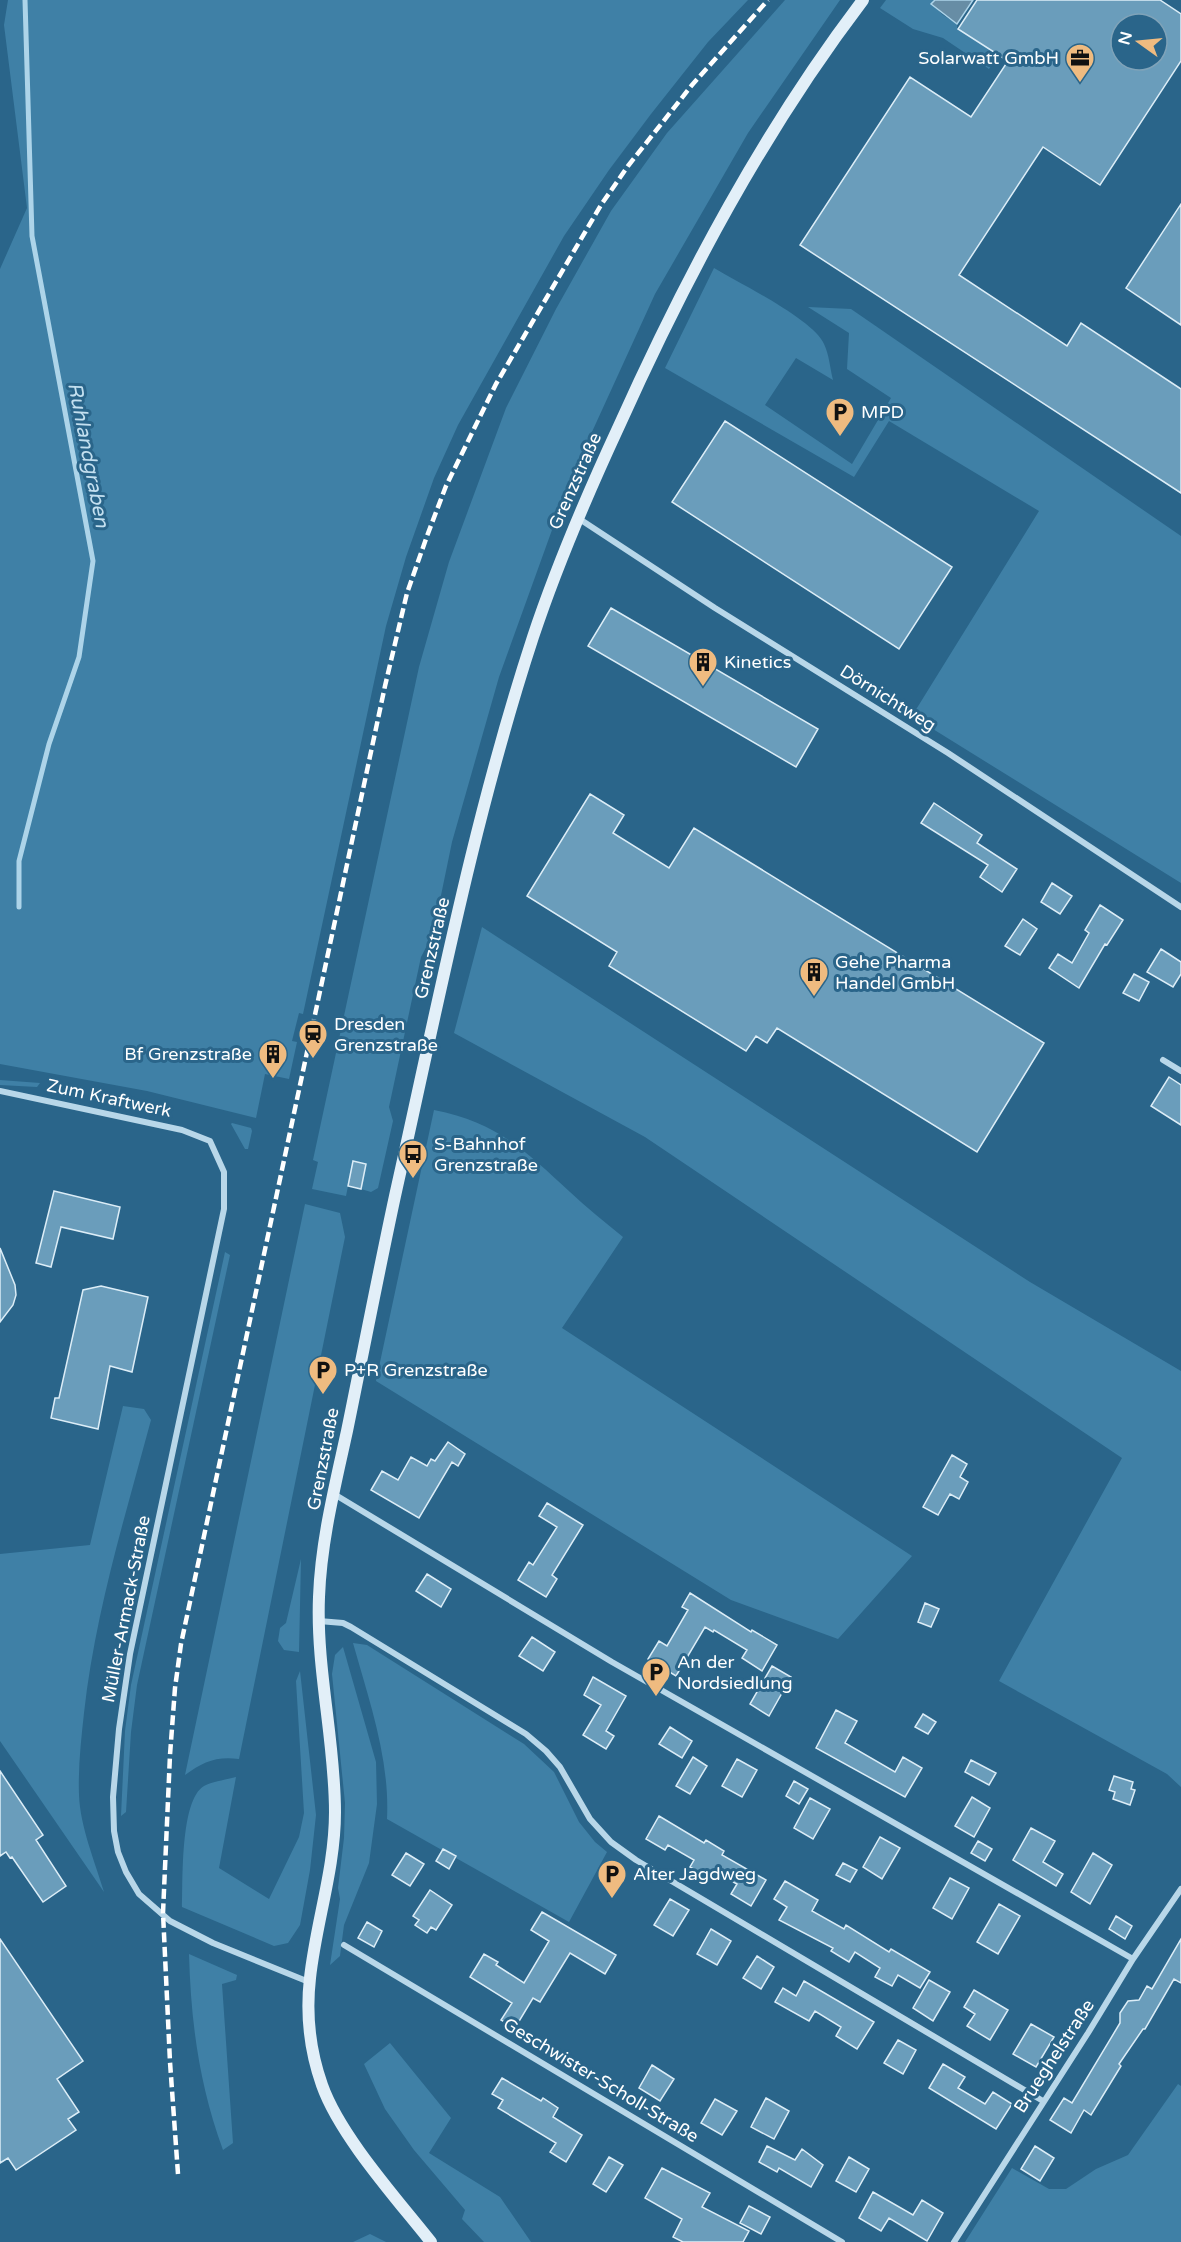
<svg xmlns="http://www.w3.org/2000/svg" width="1181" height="2242" viewBox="0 0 1181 2242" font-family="'Varela Round',sans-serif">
	<rect width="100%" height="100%" fill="#2a658a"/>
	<!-- green -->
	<path fill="#3f80a6" d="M8,0H748L708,42L651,114L609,170L564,236L458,425L434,478L406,557L386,626L303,1014L299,1013L292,1041L297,1042L289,1079L265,1074L256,1118L147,1091L0,1064V269L27,208L4,25Z
		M785,0H840L748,133L655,294L570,480L499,677L452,842L433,934L421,957L389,1107L393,1121L378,1188L371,1192L361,1189L366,1164L353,1161L346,1196L312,1189L318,1162L313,1160L419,667L449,562L506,408L556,309L611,211L667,133Z
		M886,0H935L932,4L943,15L957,24V28L998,54L989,69L943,38L913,29L880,8Z
		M714,268C739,283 814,320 824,344C829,354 830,368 833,380L796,358L765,405L852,464L891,398L847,369L849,333L808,307L851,309L1181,536V883L912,716L1039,511L889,421L854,477L665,368Z
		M482,927L1030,1282L1181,1371V1787L1167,1774L999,1681L1122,1458L645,1137L454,1033Z
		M0,1080L40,1083L37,1087L0,1085Z
		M434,1110C497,1122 525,1151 570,1192C587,1208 605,1222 623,1237L562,1328L912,1556L838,1639L731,1600L376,1381Z
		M232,1123L251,1128L252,1131L248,1149H245L231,1124Z
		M305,1204L340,1213L345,1237L239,1759C216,1756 203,1762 185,1775Z
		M225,1252L230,1255L137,1685L131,1732L126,1812L121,1816L125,1731L131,1685Z
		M123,1406L144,1409L151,1420C125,1517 95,1613 84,1713C81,1740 78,1768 79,1795C80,1826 95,1862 104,1892L0,1741V1554L90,1545Z
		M301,1559L299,1652L284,1650L278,1641L280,1628L286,1623Z
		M353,1643L367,1645L524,1744L554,1772L579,1822L595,1842L607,1852L569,1922L387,1819C390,1759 369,1700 353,1643Z
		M343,1647L376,1762L377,1804L369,1863L344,1925L340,1956L330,1965L340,1899L338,1888L344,1838L345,1803L332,1674L335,1655Z
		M300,1671L316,1815L310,1870L300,1925L288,1943L274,1946L182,1907C183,1881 180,1800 204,1786C213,1781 226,1780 236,1777L219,1868L269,1899L299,1837L304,1813L296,1681Z
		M189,1954L237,1975L236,1980L222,1984L233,2143L223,2150C199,2084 191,2023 189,1954Z
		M390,2043L451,2118L429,2153L500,2197L531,2242H484L462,2219L465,2210L414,2150L385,2109L364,2064Z
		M1178,2084L1181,2086V2242H965L1012,2168L1049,2189H1066L1096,2169L1128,2155Z
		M370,2234L386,2242H353Z"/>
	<!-- water -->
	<path fill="#678da5" stroke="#add4e9" stroke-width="1.5" d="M935,0H973L957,24L931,4Z"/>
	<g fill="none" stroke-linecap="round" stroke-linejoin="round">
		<!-- stream -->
		<path stroke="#add4e9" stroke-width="5" d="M19,907V861L49,744L79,657L93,561L32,236L25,0"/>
	</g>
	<!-- building -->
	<path fill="#6a9dbb" stroke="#dcedf7" stroke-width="1.5" fill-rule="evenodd" d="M977,0H1160L1181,14V61L1100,185L1043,147L959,275L1067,346L1081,323L1181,389V493L800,245L910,77L971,117L1008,61L958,29ZM1121,24H1157V60H1121Z
		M1181,204V325L1126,288Z
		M725,421L952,567L899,649L672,502Z
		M611,608L818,729L796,767L588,646Z
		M590,794L624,815L613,833L669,868L694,828L1044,1043L977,1152L777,1028L767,1043L756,1036L746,1051L609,966L617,952L527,896Z
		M934,803L982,835L977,843L1017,869L1002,892L980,877L988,865L921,823Z
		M1052,883L1072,896L1060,914L1041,902Z
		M1100,905L1123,920L1107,945L1105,944L1079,988L1049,968L1058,954L1072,963L1089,933L1085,930Z
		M1023,919L1037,929L1020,955L1005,946Z
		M1161,949L1181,962V974L1173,987L1147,972Z
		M1134,974L1149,982L1139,1001L1123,993Z
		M1169,1077L1181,1085V1125L1151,1106Z
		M353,1161L366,1164L361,1189L348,1186Z
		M54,1191L120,1207L113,1239L61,1227L51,1267L36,1263Z
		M0,1248L15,1285L16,1295L13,1305L0,1322Z
		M101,1286L148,1297L132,1372L110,1366L98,1429L51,1418L55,1398H59L83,1290Z
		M448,1442L465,1454L458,1466L452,1462L419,1518L371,1490L382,1471L398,1480L411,1457L427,1466L431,1459L435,1461Z
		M952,1455L967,1464L960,1477L968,1482L959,1499L950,1494L938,1515L923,1507Z
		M547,1503L583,1525L552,1575L557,1579L546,1597L518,1580L529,1562L533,1565L557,1527L539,1516Z
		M427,1574L451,1589L441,1607L416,1591Z
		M690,1593L751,1632L752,1630L777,1645L762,1671L742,1658L747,1650L714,1630L713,1632L705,1627L676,1676L648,1659L659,1641L667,1646L688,1610L682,1607Z
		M925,1603L939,1609L931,1627L918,1622Z
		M532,1637L555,1652L543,1671L519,1656Z
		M772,1666L791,1677L769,1716L750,1704Z
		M593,1677L626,1696L606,1731L614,1736L606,1749L583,1735L601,1705L584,1695Z
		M836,1710L857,1721L845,1743L895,1772L903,1757L922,1768L905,1797L816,1748Z
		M923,1714L936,1722L928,1734L915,1727Z
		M670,1727L692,1741L682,1758L659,1744Z
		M693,1757L707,1766L690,1794L676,1786Z
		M737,1759L757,1770L742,1797L722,1786Z
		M971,1760L996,1773L989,1785L965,1772Z
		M0,1771L43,1835L36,1840L66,1886L43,1902L12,1857L10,1858L6,1852L0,1856Z
		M1114,1776L1133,1782L1131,1789L1135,1790L1130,1805L1113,1799L1115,1792L1109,1790Z
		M794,1781L808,1789L799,1804L786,1796Z
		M972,1797L990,1808L974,1837L955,1826Z
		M810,1798L830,1809L813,1839L794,1828Z
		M659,1816L704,1843L706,1840L724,1851L722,1855L766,1880L751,1906L731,1894L737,1884L713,1871L709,1878L690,1867L694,1860L668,1845L665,1850L646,1839Z
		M1031,1828L1055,1841L1043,1862L1063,1874L1056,1886L1013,1860Z
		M880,1837L900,1848L882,1879L863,1867Z
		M978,1841L992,1849L985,1861L971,1853Z
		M443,1849L456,1856L449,1869L436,1861Z
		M406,1853L424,1864L410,1886L392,1875Z
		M1093,1853L1112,1865L1090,1904L1071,1892Z
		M843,1863L857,1870L850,1882L836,1875Z
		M950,1878L969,1888L952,1919L933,1908Z
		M785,1881L818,1900L812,1911L844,1929L846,1925L889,1952L891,1949L930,1972L920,1988L898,1975L892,1986L875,1977L880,1968L855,1952L849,1962L831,1951L833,1948L779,1920L787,1907L774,1899Z
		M430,1890L452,1905L436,1930L431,1927L427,1933L415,1925L419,1920L413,1916Z
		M670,1899L689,1910L673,1936L654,1925Z
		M999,1904L1020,1916L998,1954L977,1942Z
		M542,1912L616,1955L605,1974L570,1953L540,2002L533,1998L515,2028L501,2020L512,2003L470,1977L484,1954L498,1962L496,1965L524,1983L549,1941L531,1930Z
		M1116,1916L1132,1926L1125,1939L1109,1929Z
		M367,1922L382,1931L374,1947L358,1938Z
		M711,1929L731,1941L717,1965L697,1954Z
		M0,1939L83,2061L57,2079L79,2112L68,2119L76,2130L16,2170L8,2158L0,2163Z
		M1181,1939V1983L1174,1979L1145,2029H1143L1119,2064L1121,2066L1091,2115L1084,2110L1071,2133L1050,2120L1064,2098L1072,2103L1120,2023V2013L1128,2001L1139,2000L1147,1986L1152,1989Z
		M757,1956L774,1967L761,1989L743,1978Z
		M929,1980L950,1992L933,2021L913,2008Z
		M804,1981L874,2022L857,2049L836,2036L841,2027L815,2011L809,2021L775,2002L783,1988L796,1996Z
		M974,1990L1008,2010L990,2040L967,2026L975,2014L964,2007Z
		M1031,2024L1054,2037L1036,2067L1013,2054Z
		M898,2040L916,2050L903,2074L884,2063Z
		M943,2064L965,2077L958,2088L985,2104L993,2092L1012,2104L996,2129L929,2088Z
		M652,2065L674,2079L660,2101L639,2088Z
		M502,2078L541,2101L543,2098L558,2108L553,2117L582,2135L566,2162L550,2152L556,2143L498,2108L503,2100L492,2094Z
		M766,2098L789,2111L774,2139L751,2127Z
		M715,2099L737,2111L722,2135L701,2123Z
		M767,2146L795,2160L802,2149L823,2165L811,2187L779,2168L777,2172L759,2162Z
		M1035,2146L1054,2158L1040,2181L1021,2169Z
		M609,2157L623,2165L606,2192L593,2184Z
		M849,2157L869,2169L856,2192L836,2181Z
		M662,2168L710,2193L702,2207L749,2231L743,2242H683L673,2237L682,2219L645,2198Z
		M873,2192L913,2215L922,2200L943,2213L927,2241L889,2218L881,2231L859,2218Z
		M749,2206L770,2217L761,2234L740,2223Z"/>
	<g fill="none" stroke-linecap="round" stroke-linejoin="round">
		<!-- street -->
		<path stroke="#b8d7e9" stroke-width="6" d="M578,518L715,608L948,753L1181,907
			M1163,1060L1181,1071
			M0,1091L182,1130L210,1141L224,1172V1209L130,1654L119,1729L113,1797L114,1831L118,1852L126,1872L139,1894L170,1921L213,1943L309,1982
			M334,1494L612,1662L1133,1959
			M319,1621L343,1623L351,1627L526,1734L546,1751L560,1767L590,1819L611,1842L636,1860L1043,2101
			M344,1945L842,2242
			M954,2242L1088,2033L1133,1959L1181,1889"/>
		<!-- secondary -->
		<path stroke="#e2eff8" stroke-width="12" d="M431,2242C397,2199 340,2136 322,2085C310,2051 306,2013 310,1978C316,1922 335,1869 335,1812C335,1740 316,1669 319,1597C321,1541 335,1486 347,1431C363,1353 378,1275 395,1196C437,1009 473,820 533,637C557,565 587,495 619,426C686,277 764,130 863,0"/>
		<!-- rail -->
		<path stroke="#fff" stroke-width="4.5" stroke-dasharray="10 4.5" stroke-linecap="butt" d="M178,2174L170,2062L163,1913L170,1755L175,1688L181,1644L385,686L407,593L427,536L446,486L496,384L601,205L628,166L692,85L768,0"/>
	</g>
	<!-- icons -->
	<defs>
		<g id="office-pin" transform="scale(1.5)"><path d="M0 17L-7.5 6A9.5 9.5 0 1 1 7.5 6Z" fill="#efbb80" stroke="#2a658a"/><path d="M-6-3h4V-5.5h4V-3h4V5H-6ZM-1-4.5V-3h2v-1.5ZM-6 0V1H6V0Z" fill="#111"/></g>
		<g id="parking-pin" transform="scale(1.5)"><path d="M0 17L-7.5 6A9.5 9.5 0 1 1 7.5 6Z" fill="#efbb80" stroke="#2a658a"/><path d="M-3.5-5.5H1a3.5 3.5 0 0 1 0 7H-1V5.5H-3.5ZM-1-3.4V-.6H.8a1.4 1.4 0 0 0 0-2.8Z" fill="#111"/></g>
		<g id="building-pin" transform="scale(1.5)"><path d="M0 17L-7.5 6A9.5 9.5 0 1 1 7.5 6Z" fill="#efbb80" stroke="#2a658a"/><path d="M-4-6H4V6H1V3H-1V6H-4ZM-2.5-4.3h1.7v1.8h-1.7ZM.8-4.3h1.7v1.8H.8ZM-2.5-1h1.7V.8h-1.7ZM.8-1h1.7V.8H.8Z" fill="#111"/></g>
		<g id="station-pin" transform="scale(1.5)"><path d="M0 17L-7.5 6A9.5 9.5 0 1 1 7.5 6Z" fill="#efbb80" stroke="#2a658a"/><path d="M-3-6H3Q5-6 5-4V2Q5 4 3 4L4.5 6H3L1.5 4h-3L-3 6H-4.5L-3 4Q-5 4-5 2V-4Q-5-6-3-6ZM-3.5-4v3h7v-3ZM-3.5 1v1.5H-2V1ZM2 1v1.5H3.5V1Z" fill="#111"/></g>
		<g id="bus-pin" transform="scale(1.5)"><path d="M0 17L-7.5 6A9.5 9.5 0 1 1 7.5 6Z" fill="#efbb80" stroke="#2a658a"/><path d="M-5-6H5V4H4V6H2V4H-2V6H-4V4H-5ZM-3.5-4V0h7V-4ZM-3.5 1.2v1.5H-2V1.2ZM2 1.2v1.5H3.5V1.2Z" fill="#111"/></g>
	</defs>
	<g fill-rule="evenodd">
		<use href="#office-pin" x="1080" y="58"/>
		<use href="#parking-pin" x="840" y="412"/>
		<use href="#building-pin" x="703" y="662"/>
		<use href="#building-pin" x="814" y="972"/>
		<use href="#station-pin" x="313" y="1034"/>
		<use href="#building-pin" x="273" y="1054"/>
		<use href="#bus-pin" x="413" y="1154"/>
		<use href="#parking-pin" x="323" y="1370"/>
		<use href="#parking-pin" x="656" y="1672"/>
		<use href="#parking-pin" x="612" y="1874"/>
	</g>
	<g text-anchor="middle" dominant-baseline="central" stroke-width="6" stroke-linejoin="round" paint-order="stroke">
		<!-- poi labels -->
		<g font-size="18" fill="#fff" stroke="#2a658a" text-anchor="start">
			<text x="1059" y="58" text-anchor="end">Solarwatt GmbH</text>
			<text x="861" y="412">MPD</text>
			<text x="724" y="662">Kinetics</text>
			<text x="835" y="962">Gehe Pharma<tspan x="835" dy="21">Handel GmbH</tspan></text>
			<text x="334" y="1024">Dresden<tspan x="334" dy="21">Grenzstraße</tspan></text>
			<text x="252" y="1054" text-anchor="end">Bf Grenzstraße</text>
			<text x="434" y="1144">S-Bahnhof<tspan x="434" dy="21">Grenzstraße</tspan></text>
			<text x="344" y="1370">P+R Grenzstraße</text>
			<text x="677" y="1662">An der<tspan x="677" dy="21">Nordsiedlung</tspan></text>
			<text x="633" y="1874">Alter Jagdweg</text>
		</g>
		<!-- street labels -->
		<g font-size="18" fill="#fff" stroke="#2a658a">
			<text transform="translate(575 481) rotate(-66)">Grenzstraße</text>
			<text transform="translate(888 698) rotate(32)">Dörnichtweg</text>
			<text transform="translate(432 948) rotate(-77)">Grenzstraße</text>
			<text transform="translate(109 1098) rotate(12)">Zum Kraftwerk</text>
			<text transform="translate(323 1459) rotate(-79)">Grenzstraße</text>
			<text transform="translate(126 1609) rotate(-79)">Müller-Armack-Straße</text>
			<text transform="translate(1054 2056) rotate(-57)">Brueghelstraße</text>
			<text transform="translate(601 2080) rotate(31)">Geschwister-Scholl-Straße</text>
		</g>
		<!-- water labels -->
		<g font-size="20" font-style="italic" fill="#c4e0f0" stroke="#2a658a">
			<text transform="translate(88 455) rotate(79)">Ruhlandgraben</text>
		</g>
	</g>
	<!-- north arrow -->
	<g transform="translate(1139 42) rotate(285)"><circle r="28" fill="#2a658a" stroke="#7fa3b9" stroke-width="1.5"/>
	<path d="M0-4.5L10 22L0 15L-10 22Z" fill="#efbb80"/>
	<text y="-9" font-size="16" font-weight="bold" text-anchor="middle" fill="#ffffff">N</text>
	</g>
</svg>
